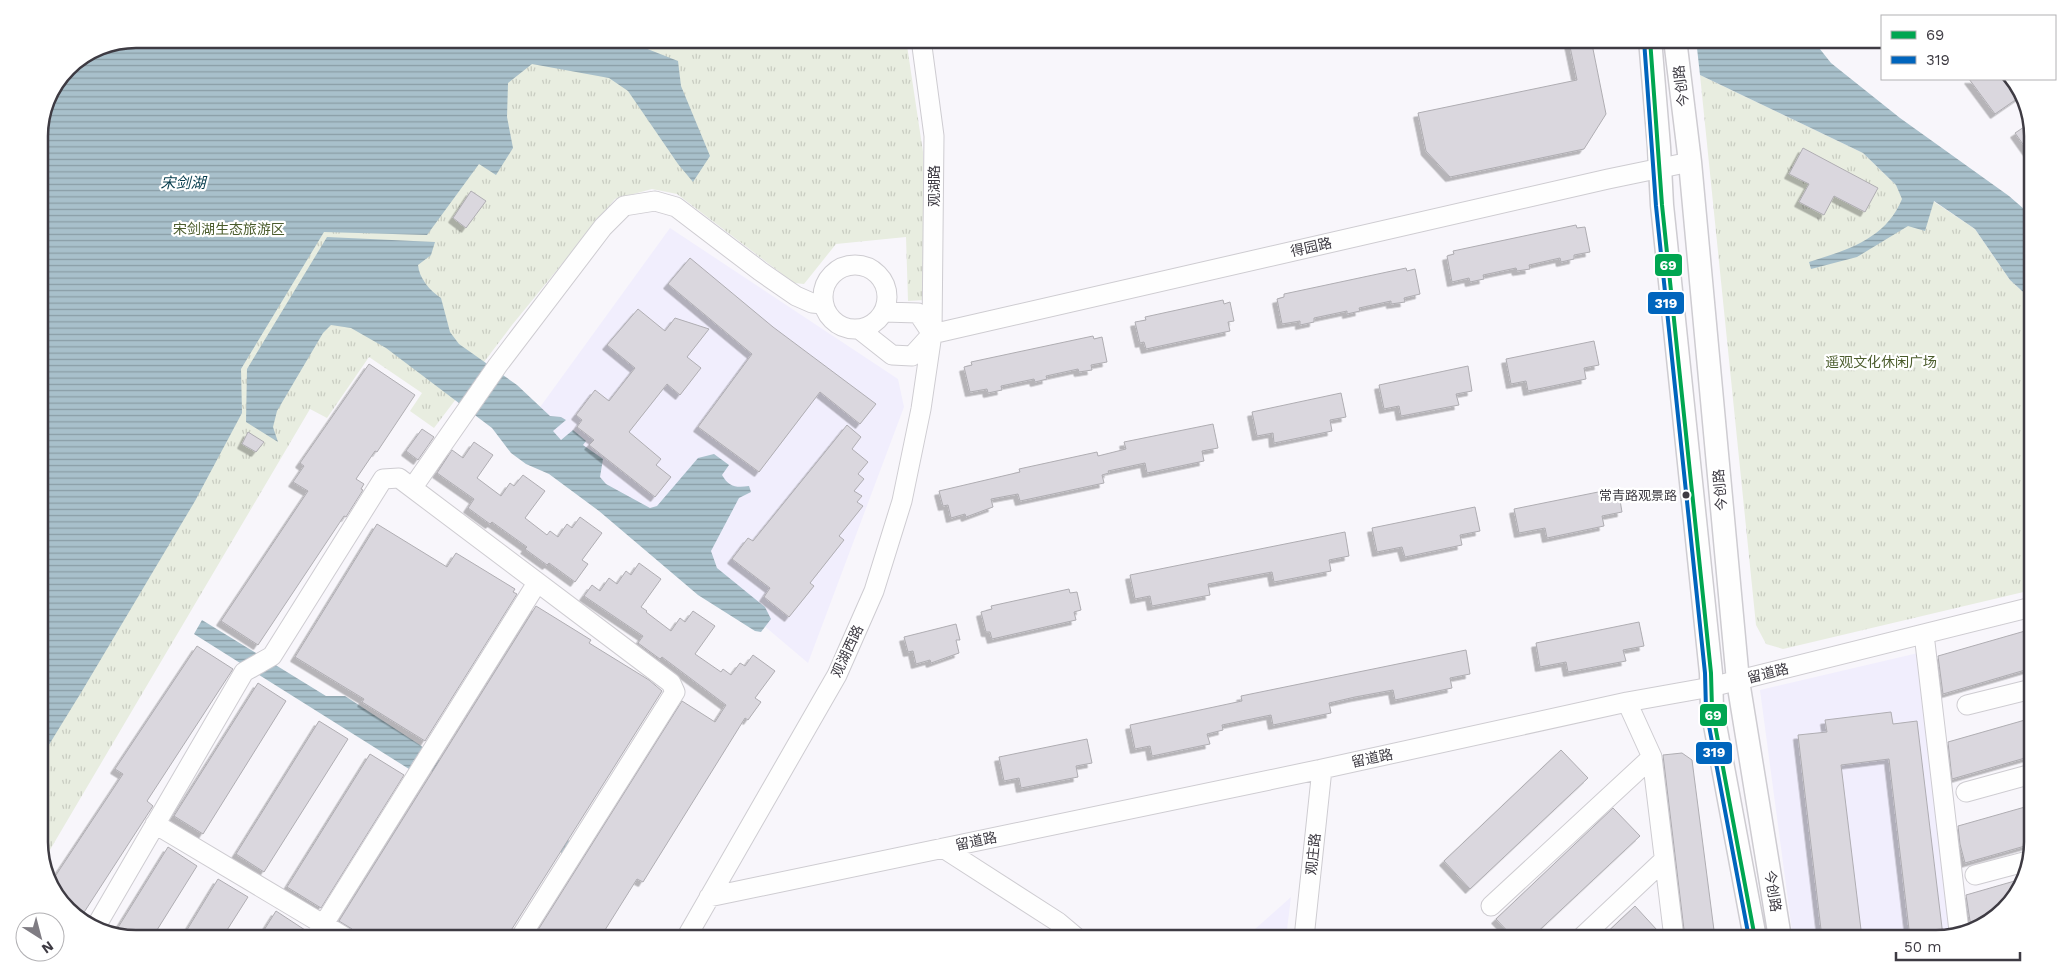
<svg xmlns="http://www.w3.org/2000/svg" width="2071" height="977" viewBox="0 0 2071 977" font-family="'Work Sans','Noto Sans SC',sans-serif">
	<defs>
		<pattern id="park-tufts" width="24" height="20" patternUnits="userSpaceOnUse" patternTransform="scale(1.25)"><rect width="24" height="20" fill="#e8ede0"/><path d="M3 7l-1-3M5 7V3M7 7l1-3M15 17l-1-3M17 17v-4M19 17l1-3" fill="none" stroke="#c8ccc1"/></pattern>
		<pattern id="water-rules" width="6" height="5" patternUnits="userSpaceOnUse" patternTransform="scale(1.25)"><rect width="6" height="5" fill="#a8c0cb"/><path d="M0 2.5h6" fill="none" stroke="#8a9da6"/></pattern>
		<filter id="shadow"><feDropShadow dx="-4.5" dy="4.5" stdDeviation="0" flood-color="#0004"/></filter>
	</defs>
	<rect width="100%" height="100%" fill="#f8f6fb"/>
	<!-- commercial -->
	<path fill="#f1eefd" d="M670,228L898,379L904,407L808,663L709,579L522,432Z
		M1918,653L1958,931L1936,938H1793L1760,690Z
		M1291,897L1286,938H1245Z"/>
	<!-- park -->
	<path fill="url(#park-tufts)" d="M136,39H906L923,152L925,300L908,301L906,237L836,244L804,284L794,283L677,194L652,189L615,199L512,325L434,428L410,411L422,393L369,357L327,418L310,409L44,860L39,848V130L46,98L67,67L99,46Z
		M1700,75L1863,153L1896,185L1933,201L1975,229L2010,280L2032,300V590L1783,649L1766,644L1756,625Z"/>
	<!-- water -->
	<path fill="url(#water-rules)" d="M136,39H622L678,61L681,86L710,156L693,182L678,164L628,91L609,78L532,64L508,83L507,117L513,148L496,175L479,164L427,235L324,232L241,369L242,413L195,501L82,691L39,761V130L46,98L67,67L99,46Z
		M1696,39H1812L1831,63L1900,118L2009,196L2032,216V300L2010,280L1975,229L1934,201L1925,231L1908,226L1857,257L1811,269L1809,262C1847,250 1886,239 1902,199L1896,185L1863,153L1700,75Z
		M327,237L435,242L431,255L418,265C419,278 430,291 441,298L450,332L459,344L517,385L550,416L561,417L566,420L553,431L561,440L573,430L586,441L583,445L603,459L600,477L606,484L650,508L657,506L698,458L714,454L729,465L722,475C729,487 736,488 749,486L751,492L739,498L711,551L717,568L765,607L771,619L761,632L755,631L698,595L599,511L549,474L526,464L511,453L492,428L386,348L351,328L331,325L323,333L277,411L273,427L278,442L246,422L247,369Z
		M202,620L326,696H345L420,745L436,758L582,849L573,860L414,760L409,769L194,634Z"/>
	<!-- building -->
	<path fill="#dad7de" stroke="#afadb2" filter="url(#shadow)" d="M1586,39H1591L1606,114L1584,149L1450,177L1426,151L1418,113L1577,80L1569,42Z
		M1969,79H2012L2016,82L2021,96L1995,114Z
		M2030,123L2032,130V157L2015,133Z
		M1803,148L1878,188L1865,212L1834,196L1824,215L1799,202L1809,184L1789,174Z
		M471,191L486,201L466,228L453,218Z
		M1576,225L1577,228L1585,227L1590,252L1574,255V259L1561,262L1560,258L1529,265L1530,269L1517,271L1516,268L1483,275L1484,279L1470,282L1469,278L1452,282L1447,256L1454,254L1453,251Z
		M690,258L773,327L876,404L860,424L820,392L759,472L698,427L752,354L668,284Z
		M1406,268L1407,271L1415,269L1420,294L1404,298L1405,302L1391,304V301L1359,308L1360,311L1347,314V311L1314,318V322L1300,325V321L1282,324L1277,299L1284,297V294Z
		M1223,300L1224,304L1230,302L1234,321L1228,322L1230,331L1146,349L1144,342L1140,343L1135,322L1146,320L1145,317Z
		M638,309L665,331L675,318L709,329L687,357L701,368L680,395L667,384L629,432L661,459L656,465L671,477L655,497L589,445L594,440L577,427L582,420L576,415L595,390L609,401L635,368L607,345Z
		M1093,336L1094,339L1102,337L1107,362L1091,365L1092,370L1079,372L1078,369L1046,376L1047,379L1035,382L1034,379L1001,386L1002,390L988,393L987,389L970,392L964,367L972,365L971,362Z
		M1594,341L1599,365L1584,368L1586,379L1528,391L1526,381L1511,384L1506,359Z
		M369,364L415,395L377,452L375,451L356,479L364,484L361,489L363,490L346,517L344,516L258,645L221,621L308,491L293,482L304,466L300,463Z
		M1468,366L1472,391L1456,394L1459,405L1401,416L1399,406L1384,409L1379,385Z
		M1341,393L1346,417L1330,420L1332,431L1274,443L1273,433L1257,436L1252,412Z
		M1213,424L1218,448L1202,451L1204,461L1147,473L1145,463L1108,471L1109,473L1102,475L1104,483L1020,501L1018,494L991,499L993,507L966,517L965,514L951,518L948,505L943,506L939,491L1020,472L1019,469L1097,452L1098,456L1126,449L1124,442Z
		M847,425L861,437L852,449L868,462L858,474L864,479L854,491L862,496L857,502L863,506L839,536L844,540L810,583L814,586L789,617L764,597L770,588L732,559L748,538L753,541Z
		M422,429L434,437L418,460L406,451Z
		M248,432L264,442L256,452L242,444Z
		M474,442L493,455L477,478L501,496L510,483L514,486L523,475L545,491L525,518L547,535L550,531L558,537L567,524L572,528L580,517L602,533L582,560L588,564L575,582L549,563L547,565L525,549L527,547L492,522L490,524L468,508L474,499L437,473L452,450L463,458Z
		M1618,488L1622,512L1602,516L1604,526L1547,538L1545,528L1519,533L1514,509Z
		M1475,507L1480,531L1460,535L1462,545L1405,557L1402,547L1377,552L1372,528Z
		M377,524L447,567L456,553L515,589L513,592L517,594L425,741L362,702L364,699L295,657Z
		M1345,532L1349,556L1329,560L1331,571L1274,582L1272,572L1208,584L1210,595L1152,606L1150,596L1135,599L1130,575Z
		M639,563L661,579L641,607L647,611L646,612L671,631L680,618L685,622L693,611L715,626L695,654L721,672L723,669L731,675L740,663L745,666L753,655L775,671L755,698L761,702L748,720L745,718L643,882L637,879L600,938H533L682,701L715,722L726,705L662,657L660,659L638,643L643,636L584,596L592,585L600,591L609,578L617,584L626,571L631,575Z
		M1069,589L1070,593L1077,592L1081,610L1074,612L1076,620L992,639L990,632H986L981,612L992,609L991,606Z
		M536,606L591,640L589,643L649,680L662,691L510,932L509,938H360L352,929L339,921Z
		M1639,622L1644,646L1623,650L1626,661L1568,672L1566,662L1540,667L1536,643Z
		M956,624L960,640H956L959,653L931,663L930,660L916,664L913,651L908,652L904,637Z
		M2032,629V668L1943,694L1938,656Z
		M197,646L233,669L147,801L153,806L81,917L59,900L52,881L123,774L115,769Z
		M1466,650L1470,674L1450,678L1452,688L1395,700L1393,690L1355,697L1329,703L1331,713L1273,725L1271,715L1222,725L1223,730L1207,734L1210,744L1152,756L1150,746L1135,749L1130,725L1242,701L1241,696Z
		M258,683L286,701L203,834L174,816Z
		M1891,712L1893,724L1917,721L1943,936L1936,938H1910L1889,759L1841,765L1862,938H1822L1798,735L1827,732L1825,720Z
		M2032,718V756L1952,779L1948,742Z
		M319,721L348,739L264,872L236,854Z
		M1087,739L1092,763L1076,766L1078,777L1021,788L1019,778L1004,781L999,757Z
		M1561,750L1588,778L1470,889L1444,861Z
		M1682,753L1692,760L1715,938H1685L1663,755Z
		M370,754L404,775L321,908L287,887Z
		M2032,805V844L1965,863L1960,844L1958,826Z
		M1613,808L1640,836L1531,938H1514L1496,919Z
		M168,847L197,866L152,938H136L114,934Z
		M2025,878L1989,922L1971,927L1966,895Z
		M218,879L248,897L222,938H182Z
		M1635,906L1657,930L1648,938H1601Z
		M276,911L305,930L299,938H259Z"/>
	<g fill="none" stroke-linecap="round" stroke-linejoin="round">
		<!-- minor casing -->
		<g stroke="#ceccd1" stroke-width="21">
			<path id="minor" d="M823 297a32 32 0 1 1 64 0a32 32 0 1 1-64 0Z
				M884,312L918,313L932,334
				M859,329L892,355L912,356L932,334
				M932,334L1608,179L1690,162
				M413,487L498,365L603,227L624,206L655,201L676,207L760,271L796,296L812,303L823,304
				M1924,634L1959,931
				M1627,702L1652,757L1674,938
				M1967,705L2032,689
				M1966,792L2032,774
				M155,824L346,938
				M943,848L1058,922L1077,938
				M1975,875L2028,861
				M709,897L1322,769L1627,702L1711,687L2032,607
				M1491,906L1652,757
				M95,928L244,672L272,656L383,479L399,478L671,683L675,692L520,938
				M315,938L537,583
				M686,938L837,675L874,591L902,501L921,409L932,334L934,136L921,39
				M1304,938L1322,769
				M1581,938L1664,860"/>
		</g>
		<!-- major casing -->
		<g stroke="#ceccd1" stroke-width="25">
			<path id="major" d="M1650,39L1659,147L1662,205L1711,673L1712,709L1755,938
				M1675,39L1690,162L1738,681L1780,938"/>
		</g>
		<!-- minor -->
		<use href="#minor" stroke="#fefefe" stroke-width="19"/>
		<!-- major -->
		<use href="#major" stroke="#fefefe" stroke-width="22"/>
		<!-- bus-1 casing -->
		<g stroke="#fff" stroke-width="8">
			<path id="bus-1" d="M1650,39L1662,205L1711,673L1712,709L1755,938"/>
		</g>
		<!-- bus-2 casing -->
		<g stroke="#fff" stroke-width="8">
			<path id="bus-2" d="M1644,40L1656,206L1705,673L1706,710L1749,938"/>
		</g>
		<!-- bus-1 -->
		<use href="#bus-1" stroke="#00a651" stroke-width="4"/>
		<!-- bus-2 -->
		<use href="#bus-2" stroke="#0065bd" stroke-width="4"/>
	</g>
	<!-- markers -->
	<circle fill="#3e3b43" stroke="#fff" stroke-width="2" cx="1686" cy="495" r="4.5"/>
	<g text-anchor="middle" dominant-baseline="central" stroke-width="4.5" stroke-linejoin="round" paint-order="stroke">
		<!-- bus labels -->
		<g font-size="13" fill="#3e3b43" stroke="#fff" text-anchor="end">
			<text x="1677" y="495">常青路观景路</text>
		</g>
		<!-- street labels -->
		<g font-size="14" fill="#3e3b43" stroke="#fff">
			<text transform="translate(1681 86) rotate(-97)">今创路</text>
			<text transform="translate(934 186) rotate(-90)">观湖路</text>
			<text transform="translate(1311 247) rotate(-13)">得园路</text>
			<text transform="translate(1720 490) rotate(-95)">今创路</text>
			<text transform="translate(847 651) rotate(-65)">观湖西路</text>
			<text transform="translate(1768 673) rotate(-14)">留道路</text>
			<text transform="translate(1372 758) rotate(-12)">留道路</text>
			<text transform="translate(976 841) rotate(-12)">留道路</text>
			<text transform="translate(1313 854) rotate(-84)">观庄路</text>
			<text transform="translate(1773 891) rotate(81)">今创路</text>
		</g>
		<!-- park labels -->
		<g font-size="14" fill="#4b5c2c" stroke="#fff">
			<text x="229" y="229">宋剑湖生态旅游区</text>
			<text x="1881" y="362">遥观文化休闲广场</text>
		</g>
		<!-- water labels -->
		<g font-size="15" font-style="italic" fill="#063c4c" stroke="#fff">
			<text x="183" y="183">宋剑湖</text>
		</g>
	</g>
	<!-- crop -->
	<path d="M0 0H2071V977H0ZM136 48H1936A88 88 0 0 1 2024 136V842A88 88 0 0 1 1936 930H136A88 88 0 0 1 48 842V136A88 88 0 0 1 136 48Z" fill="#fff" fill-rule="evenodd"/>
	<path fill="none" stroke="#3e3b43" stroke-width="2.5" d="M136 48H1936A88 88 0 0 1 2024 136V842A88 88 0 0 1 1936 930H136A88 88 0 0 1 48 842V136A88 88 0 0 1 136 48Z"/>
	<g stroke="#fff" stroke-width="2">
		<rect x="1654" y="253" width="29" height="24" rx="5" fill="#00a651"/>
		<rect x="1647" y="291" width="38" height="24" rx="5" fill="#0065bd"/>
		<rect x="1699" y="703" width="29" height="24" rx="5" fill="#00a651"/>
		<rect x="1695" y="741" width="38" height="24" rx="5" fill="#0065bd"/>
	</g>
	<g font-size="14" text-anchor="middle" font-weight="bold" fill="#fff">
		<text x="1668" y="270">69</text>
		<text x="1666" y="308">319</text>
		<text x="1713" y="720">69</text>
		<text x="1714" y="757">319</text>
	</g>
	<!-- legend -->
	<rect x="1881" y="15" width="175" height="65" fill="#ffffff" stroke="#b2b1b4"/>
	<rect x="1891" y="31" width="25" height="8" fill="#00a651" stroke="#b2b1b4"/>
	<text x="1926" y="40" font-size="15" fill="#3e3b43">69</text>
	<rect x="1891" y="56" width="25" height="8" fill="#0065bd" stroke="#b2b1b4"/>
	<text x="1926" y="65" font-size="15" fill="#3e3b43">319</text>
	<!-- north arrow -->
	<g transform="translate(40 937) rotate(144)"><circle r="24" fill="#ffffff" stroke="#b2b1b4"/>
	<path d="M0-4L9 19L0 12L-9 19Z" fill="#7f7c83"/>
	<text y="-8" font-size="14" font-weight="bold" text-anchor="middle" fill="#3e3b43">N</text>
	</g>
	<!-- scale -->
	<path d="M1896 952v8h124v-8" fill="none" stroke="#3e3b43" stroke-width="2.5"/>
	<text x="1904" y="952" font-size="15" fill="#3e3b43" stroke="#ffffff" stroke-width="4" paint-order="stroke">50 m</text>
</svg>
